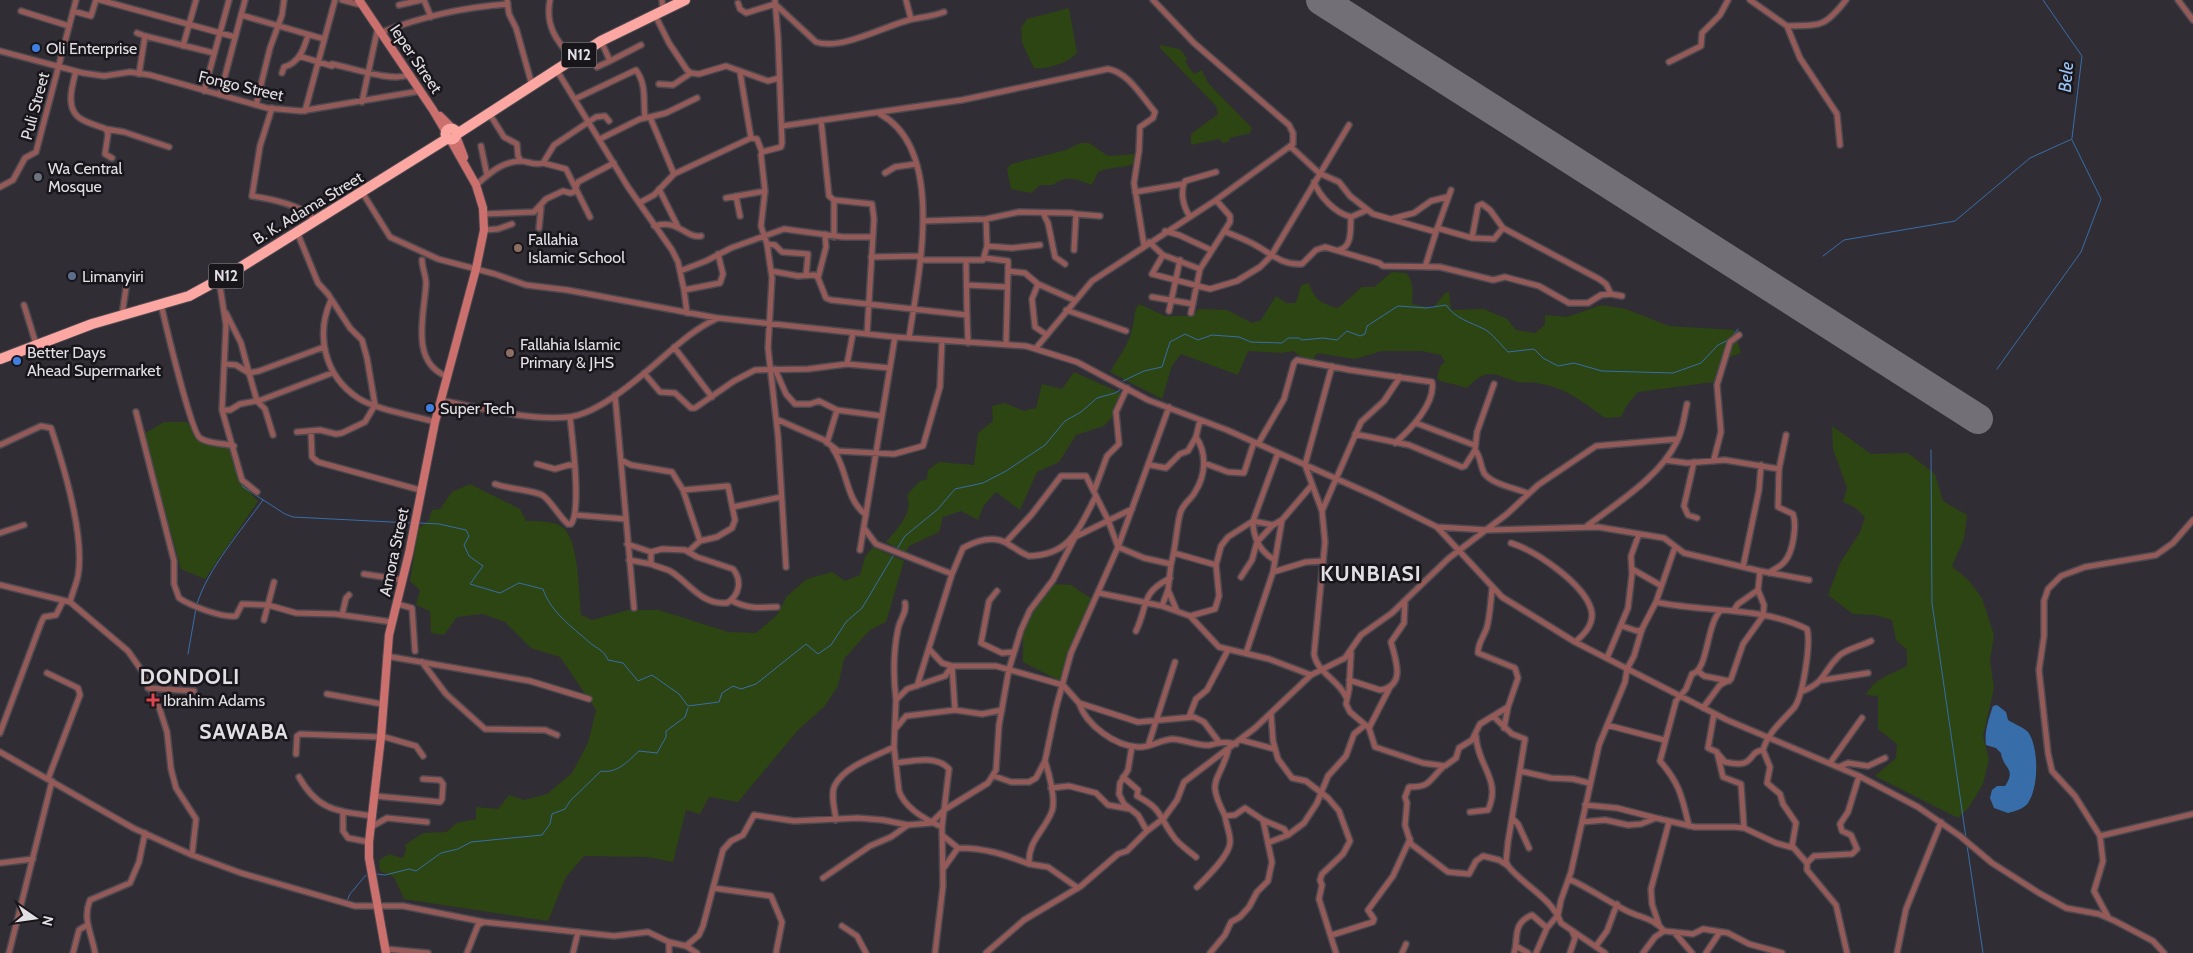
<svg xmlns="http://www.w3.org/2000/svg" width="2193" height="953" viewBox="0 0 2193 953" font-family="Cabin,sans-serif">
	<rect width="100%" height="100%" fill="#312d35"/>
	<!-- green -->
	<path fill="#2c4512" d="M1069,8L1077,53C1067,64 1048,69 1034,68L1022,43L1021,28L1027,19Z
		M1160,45L1180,49L1187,58L1185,62L1194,74L1202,70L1208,83L1252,128L1250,133L1230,138L1228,142L1223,143L1219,139L1191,145V134L1218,114L1216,106L1160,48Z
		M1080,143H1089L1108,156L1136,154C1136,158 1135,163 1131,165C1120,168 1109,167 1098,172L1092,185C1078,180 1067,174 1053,185H1040L1031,193L1011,189L1007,169L1011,164L1066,150Z
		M1392,272L1406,273C1414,282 1413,292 1412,304L1433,308L1445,293L1449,292L1451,310L1484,309L1507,319L1516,330L1535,333L1545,325V315L1567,317L1602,305L1626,309L1669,326L1734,330L1741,353L1722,360L1714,382L1638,392L1627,405L1621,417L1605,418C1583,402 1565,387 1537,383C1531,382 1524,383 1518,382C1493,375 1488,366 1467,388C1457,384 1446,384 1437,379L1440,366L1445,362L1441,355L1422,351H1382L1355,359L1317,353L1313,360L1299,356L1294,351L1281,353L1248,351L1238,375L1181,354L1172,366L1162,399L1110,372C1118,358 1130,343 1133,326C1135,316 1133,312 1139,304L1165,316H1193L1198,309L1227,310L1252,323L1261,320L1276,296L1286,303H1296L1301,285L1309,283C1314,300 1322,304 1338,308L1362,287H1374Z
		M1074,372L1123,394L1115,414L1104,426L1076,435L1059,462L1037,472L1020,510L996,492L984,505L978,520L961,511L943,517L939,532L909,546L906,552L886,542C897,529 914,513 907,495L920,481L927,479L928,470L939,462L974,465L978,433L993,421L992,406L1005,403L1024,411L1036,408L1042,384L1062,389Z
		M164,422H187L200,442L230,445L240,482L258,501L205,579L181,569L144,434Z
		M1832,426L1871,454L1908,453L1935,474L1943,501L1967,515L1964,539L1952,566L1968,580L1982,598L1994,635L1990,660L1994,688L1983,736L1989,759L1983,784L1969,807L1958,818L1875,776L1896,758L1897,744L1878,729V696L1866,695C1875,677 1891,675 1907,666V650L1896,640L1892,620L1875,615L1853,614L1828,595L1840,563L1860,532L1865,517L1854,507L1843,502L1847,488L1833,449Z
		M470,484L520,509L526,521C537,521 551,521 561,526C579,536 579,595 581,615L592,620L628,610H659L728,632L756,633L777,615L787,596L807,579L832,572L845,581L860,575L865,557L873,547L904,561L886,622L870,630L844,659L838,686L824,707L799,729L738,802L709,797L700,814L686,810L673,862L648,857L584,856L566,877L548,921L404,899L394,877L380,871L379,860L389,854L403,858L406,850L405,845L423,833L446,832L457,823L476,819V807L498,809L509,795L524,800L547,794L572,773L588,743L596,710L560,657L531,648L505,622L483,614L457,617L444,635L431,633L430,611L416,605L420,590L410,581L418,529L429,520L432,510L440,509L452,492Z
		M1053,584L1071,585L1092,599L1070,647L1060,681L1023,662V634L1036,603Z"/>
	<!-- water -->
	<path fill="#376ea9" d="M1997,705L2006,712L2008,720C2014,724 2023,727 2028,732C2039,747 2039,787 2028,803C2024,809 2015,811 2008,813L1994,808L1990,798L1992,790L1997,786H2005C2017,768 2003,769 2001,753L1996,748L1986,745C1984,732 1989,718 1993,706Z"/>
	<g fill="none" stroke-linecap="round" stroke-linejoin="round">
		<!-- stream -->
		<path stroke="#376ea9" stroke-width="1" d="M2043,0L2082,56L2072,138
			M1823,256L1844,240L1955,221L2030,158L2072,139
			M1997,369L2081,252L2101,199L2072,140
			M1123,381L1144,371L1162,367L1170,342L1185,334L1198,340L1212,335L1239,337L1251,342L1282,343L1288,338H1299L1302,340L1323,338L1337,340L1347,331L1360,336L1365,334L1367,326L1398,306L1426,308L1446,305C1456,319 1470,322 1484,329C1492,333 1501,345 1508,352L1534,349L1543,358L1558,366L1574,363L1602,371L1673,373L1701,363L1718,345L1730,339L1738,329
			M220,400V389
			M222,419L229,444
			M230,447L236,472L243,487L285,514L293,517L411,523
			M1931,450L1932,603L1966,838
			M419,523L439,524L466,530L469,536L464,545L469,556L483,566L470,584L500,593L519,583L543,589C550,611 572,627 589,642C597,649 604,650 608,660L623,663L638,681L652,675L679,694L688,706L719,702L722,693L733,686L741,689L756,684L806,644L818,654L831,645L846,622L862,608L893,556
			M897,549L905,536L938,509L955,489L983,483L1006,471L1045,445L1065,421L1081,412L1097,398L1115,393L1120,390
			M197,604C208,568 241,531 263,500
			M188,654L196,608
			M1967,845L1983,953
			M376,874L385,875L409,869L416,871L441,853L458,849L471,842L542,835L550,824L552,814L565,809L570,801L601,771C617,774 628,761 639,751L657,753L666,737V731L685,717L688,708
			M347,901L350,894L366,875"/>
		<!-- runway -->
		<path stroke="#726f76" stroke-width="30" d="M1321,0L1978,419"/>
		<!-- street casing -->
		<g stroke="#4d4951" stroke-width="8">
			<path id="street" d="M100,0L235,37
				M342,0L361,5
				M424,0L431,17
				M507,0L509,14L516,28L532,85
				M550,0C545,25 556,41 573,59
				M662,0L663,11
				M775,0L778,37L782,143L781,147L762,152L761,155L765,191L761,226L767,244L772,278L768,348L778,436L786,567
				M906,0L911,19
				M1750,0L1787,26L1800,58L1837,114L1840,145
				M2178,0L2193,20
				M738,3L740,9L746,13L775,4L816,42C842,51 888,24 913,19C924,17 934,16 944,12
				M399,5L421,0
				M21,11L69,26
				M73,11L91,16L96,0
				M241,15L324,39
				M655,15L669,43L687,70L691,73L699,74L726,66L768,81L779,78
				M1787,26C1821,25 1824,28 1846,0
				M382,32C421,17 465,7 508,4
				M137,33L145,36L139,74
				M145,36L214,53
				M601,41L610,61L641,45
				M183,46L196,0
				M0,51L83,73L104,76L130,72L150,75L267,108L301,111L420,91
				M299,56L332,66V64C353,68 390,82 409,75
				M1669,62L1701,46L1702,33L1720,15L1728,0
				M597,67L610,61
				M556,69L628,187L672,250L678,262L684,290L687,313
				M76,71C72,86 64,111 83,120C90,124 99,126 106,129L108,134L105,154L112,158
				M740,72L751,138
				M282,73L284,67C299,63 304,49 308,35
				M659,84L673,85L691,73
				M204,91L229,0
				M220,95L245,0
				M575,99L636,70C647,85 643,101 645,118
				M362,102L378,27
				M256,105L270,48L282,15L284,0
				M272,108L260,146L252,196C271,199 304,205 315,221
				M305,111L335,0
				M489,113L504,137L517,144L518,156L521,161
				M880,114C947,150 918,277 909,338
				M650,117L666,113L697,98
				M821,120L829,196L834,200L872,204L874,219L867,334
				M782,126L962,100L1108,69C1128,72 1142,97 1155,112L1153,118L1140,127L1139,151L1134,183L1144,245
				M106,129L124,132L169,147
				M600,139L640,119L650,117L674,174
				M481,146L487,175
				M1290,146L1319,173L1339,182L1350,196L1373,214L1436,232L1425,267
				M543,163L566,169L590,217
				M885,173L895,167L916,164
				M1314,182C1320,197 1335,213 1351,217
				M476,185C489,174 501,162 520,161C528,161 534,166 543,163L554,145L596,117L605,116L609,121
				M0,187L13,180L25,158L36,152L76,0
				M659,189L678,227
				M362,192L390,237L438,259L495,274L526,285L567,290L717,318
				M1135,192L1183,184
				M736,196L740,216
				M726,198L765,191
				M639,203L654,195L674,174L751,138L757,139L762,152
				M1043,213L1048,223L1055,257L1065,264
				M483,214L534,212L546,199L563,191L570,193L574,192L578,182L614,163
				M1076,214L1100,216
				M1189,215C1183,206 1180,191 1185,181L1216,172
				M1391,219L1414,213L1431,201L1447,197
				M923,221L986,219L1019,212L1071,213L1076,214L1074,250
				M654,226C678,218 686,239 701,236
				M539,228L541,208
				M1437,228L1472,238L1494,239L1503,228
				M1437,229L1451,190
				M484,230L498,229L512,224
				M1165,231L1179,235L1211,250
				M1224,231C1235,236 1247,240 1257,246C1273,255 1282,265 1302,264L1316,250L1325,247L1379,263L1383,266L1440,267L1493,280L1505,277L1539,286L1569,303H1588L1601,295L1611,294L1622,296
				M297,232L318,283L328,294L350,328L362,340L367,358L375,405L365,422L342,433L336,434L320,430L297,432
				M834,237V200
				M1472,238L1478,206L1482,204L1490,210L1503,228L1599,279L1606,284L1611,294
				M1149,242L1163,255L1200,269
				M767,244L775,245L782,252L808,254L806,275
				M987,246L1012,248L1040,245
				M1339,250C1353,247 1350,228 1351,217L1367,210
				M1163,255L1152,274L1210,289L1237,281L1260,267L1271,256L1349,125
				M871,257L920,256
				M985,258L1008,261V271L1025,273L1038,284L1074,300
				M422,260C422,267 426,276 426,283C425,312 409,361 446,376
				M920,260H983L987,246L986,219
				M966,262L967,315
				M680,271L706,261L731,248L784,229L843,237H872
				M771,271L798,276L815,275L818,278L826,298L831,300L967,315L968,343
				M818,278L826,247L825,234
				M219,280L226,325L222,410L242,480L257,492
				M1038,284L1032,299L1035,327L1047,335
				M967,285L1007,287
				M684,290L720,283L723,274L718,254
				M1152,297L1193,304
				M331,300C315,336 325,376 358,398C374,409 415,416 435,422
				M161,304C165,322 191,432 200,438C208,444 224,443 234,446
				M24,305L36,344
				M1066,310L1126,331
				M1169,311L1180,260
				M226,313L241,343L249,373L259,371L324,347
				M1191,313L1200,269L1230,222V216L1216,200
				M122,315L126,288
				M1006,344L1008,271
				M674,347L712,397
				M1036,348L1092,281L1216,200L1293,144V133L1289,125L1194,43L1153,0
				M225,364L236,365L249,373L257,401L265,409L273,435
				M847,364L890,368
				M1332,366L1305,465L1322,511L1325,542L1314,654C1317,673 1339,680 1346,697
				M775,369L786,394L795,404H810L819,401L837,410L882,416
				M644,373L660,392L675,393L691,408H695L734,381L755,370L808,369L847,364L853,333
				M1494,384L1477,432L1475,450C1481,457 1480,465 1484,473C1491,484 1515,488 1527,493
				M615,395L634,608
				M440,400C480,408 529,421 569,417C595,414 628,387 647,371C670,352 691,330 718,318L895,337L1026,346L1077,362L1148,400L1227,430L1375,496L1437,527L1502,597L1575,642L1727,720L1859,776L1918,807L1960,836L1992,863L2039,893L2066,908L2099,914L2115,921L2153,941L2164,953
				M222,410H230L240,404L261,400L332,373
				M136,412L174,561V584L179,598C191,606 222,618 236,616L242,604L268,605L296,613L335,614L392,622
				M776,419L824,440L838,451L894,454L923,446L940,387L942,341
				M1416,423L1474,445
				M311,432L312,457L318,462L420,490
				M1355,434L1409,445L1462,467L1465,466L1475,450
				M827,443L837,410
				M1258,444L1284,399L1294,363L1297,360L1350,370L1432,382C1436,403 1410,430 1395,443
				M0,445L41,426L51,428C64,467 85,536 78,576C76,585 72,594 70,602
				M833,449C848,470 845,499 866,515
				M1714,459L1721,432L1717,385L1730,342L1739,335
				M621,460L631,465L672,472L683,490L700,541
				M1665,460L1687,463L1725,460L1779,469
				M1694,462L1684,506L1688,515L1697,518
				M1204,463L1228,472L1244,473L1254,442
				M537,464L555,469L569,465L575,466
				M1150,465L1166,468L1180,454L1188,451L1196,437L1200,420
				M495,484C509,489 531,490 542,495C550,499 559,517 568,524H571C582,510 572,437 570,417
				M683,490L728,486L735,520L732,528L717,537L700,541L689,551
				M1094,491L1107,456L1119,444L1116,412L1127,388
				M733,507L781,497
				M1322,511L1361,422L1384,401L1400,377
				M576,515L625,519
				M1587,526C1617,503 1661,476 1677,441C1683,430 1684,416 1687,404
				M1437,527L1488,530L1598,527L1664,538L1684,553L1760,571L1809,580
				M864,528L876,544L952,574
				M0,533L24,525
				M1006,542L1032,514L1061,476H1086L1108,520L1118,547L1144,558L1171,564L1168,590L1162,606
				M1511,543C1536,551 1583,583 1591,609C1595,622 1585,634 1575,642
				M627,544L651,552L662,549L685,550L697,557L733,569C742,580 740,595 727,603C700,605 688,581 670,571C664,568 657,567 651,564V552
				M860,550L895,337
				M1174,553L1216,565
				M1273,559C1259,550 1253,538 1253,521L1278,453
				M629,560L651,564
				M1171,564C1176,547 1176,530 1180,514C1182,504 1191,500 1195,492C1206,475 1207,453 1196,437
				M1743,567L1759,490L1761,465
				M1632,569L1660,585
				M1273,572L1306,562L1323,561
				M1769,573C1774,569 1782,566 1785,561C1793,552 1797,525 1793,514L1778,507L1779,469L1786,435
				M364,574L403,580
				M1241,577L1252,560L1257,542L1273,525
				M0,585L70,602L128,651L142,671L159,707L167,732L171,769L176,788L196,819L192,855
				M1168,590L1177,611
				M997,591L989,601L981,643L1002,653L1014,652
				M1099,593L1162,606L1190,616L1219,647L1269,659L1311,675
				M731,600C746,609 760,608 777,607
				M1656,602C1706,613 1761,606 1807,629C1811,643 1803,699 1793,709C1781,722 1768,733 1763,750L1770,767L1767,783L1780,794L1783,804L1796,823L1792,846L1807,863
				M397,604L412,608L415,651
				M1734,610L1738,604L1758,590
				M342,615L346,598L349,595
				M1190,616L1215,609L1219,596L1216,565L1221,546L1228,537L1253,521L1273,525L1282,520
				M264,620L274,582
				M1622,626L1637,631L1642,630
				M1136,631C1149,603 1140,594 1170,578
				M929,649L942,663L952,666H996L1063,685L1079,703L1138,722L1194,717L1204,722L1219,742
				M1246,653L1273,572L1282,520L1312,485
				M1351,653L1349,690L1346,704L1350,712L1369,728L1375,747L1423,763L1445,766L1456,758L1459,748L1472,740L1480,724L1508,707L1518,678L1515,668L1478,653C1478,642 1484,637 1487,627C1490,615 1491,601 1492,588
				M386,656L530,681L589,699
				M1607,658L1628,608L1632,574L1631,556L1639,534
				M422,662L446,694L485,729L545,730L557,735
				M952,666L955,710L982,714L1002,710
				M1698,671L1704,676L1729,681
				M47,673L78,688L80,695L48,779
				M1349,680L1380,690C1407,686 1395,658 1391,642L1404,623L1405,601
				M1823,680L1868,673
				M917,686L952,574L963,548C976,541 994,535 1008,544C1015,548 1021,553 1029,556C1071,555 1079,528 1096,496
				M148,688L194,691
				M1803,691C1827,681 1822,672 1839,656C1846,649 1862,646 1871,641
				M327,694L382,704
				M896,700C893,675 893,653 898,629C900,618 907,614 905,603
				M1079,703C1086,725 1115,746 1138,747C1150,748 1160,740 1172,739C1182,739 1202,747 1210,745C1220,742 1225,742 1236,744
				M1703,708L1720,685L1731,679L1743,644L1763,616L1764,605L1758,590L1760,571
				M1271,713L1273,741L1278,759L1292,778L1306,781L1328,798L1339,811L1350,841L1343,854L1322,874L1320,880L1322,885L1319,899L1336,953
				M1714,714L1708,748L1717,752L1723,777L1741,784L1744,828
				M1189,717L1196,699L1207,690L1228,650
				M1494,717L1512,734L1525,739L1508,842L1506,861L1508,866C1524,886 1552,898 1561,923L1605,953
				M1607,725L1664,740
				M896,728L906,716L955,710
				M1369,728L1390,687
				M1504,728L1508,707
				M0,733L41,623L44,617L56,615L63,601
				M381,736L416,746L423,756
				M1241,740L1274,749
				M1132,746L1128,770L1120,783L1119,794L1124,804L1138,815L1147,831
				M1148,746L1175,662
				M0,752L133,828L192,855L241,873L355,906H403L484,922
				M296,754L297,736L300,734L381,737
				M1719,755L1725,762C1757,769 1746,752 1763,750
				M1045,761C1049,773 1056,800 1052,811C1044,832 1028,840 1029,864L1048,867L1078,888
				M896,763C912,761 937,755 949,769L942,827L943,886L935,953
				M1830,763L1862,718
				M1443,767C1428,781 1431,787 1409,787L1405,797L1407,803L1405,825L1411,844L1448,872L1469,874L1476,861L1483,856L1499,860L1508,866
				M1839,767L1848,763L1868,766L1885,758
				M1520,771L1551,778L1573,779L1589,783
				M994,776L1011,782H1029L1036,778L1045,761L1056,708L1071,653L1118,547L1169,407
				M299,777C318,811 337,811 373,816
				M1123,777L1138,790L1137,796C1162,809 1158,815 1173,836C1178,844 1189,851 1196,857
				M1051,788L1069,786L1096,793L1108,805L1130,809
				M375,796L440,802L442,799L443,784L440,780L423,779
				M1585,805L1617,808L1656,818
				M343,812V831L348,838L369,842
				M1470,812L1488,810C1502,780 1477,765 1476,736
				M1512,818L1518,824L1529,848
				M836,820C835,810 830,794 835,785C845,766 876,756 894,747
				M1263,820L1284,829L1288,835
				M1582,822L1605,820L1628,825L1641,824L1656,818L1695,827H1735L1744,828L1776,843L1794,848
				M1689,826C1682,797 1680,784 1660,761L1676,701L1686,689L1692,674C1708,671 1706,626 1720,611
				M371,827L387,818L427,822
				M942,827C926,820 905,808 899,791L894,747L896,700L907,689L945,676L952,666
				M942,835L958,848C984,848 1004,854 1029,864
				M2100,836L2193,814
				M1270,842L1288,835L1304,823L1317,803L1328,776L1346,756L1354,734L1365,725
				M0,863L33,859
				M943,869L958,848
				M823,878L870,846L891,837L908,825
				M1569,879C1589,888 1607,901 1627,911C1641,918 1654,918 1664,931
				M1197,887C1206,878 1229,856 1230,843C1231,835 1226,825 1225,816
				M713,888L771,896L782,922L776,953
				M2108,917L2094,891L2103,861L2100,836L2075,796L2052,771L2048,753L2039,670L2044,636V601L2048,589L2061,576L2085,567L2156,555L2173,543L2193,520
				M1659,925L1652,904L1651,889L1669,822
				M842,926L857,936L866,953
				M1674,932L1692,953
				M1332,935L1373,922L1374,919L1368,910L1393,876L1410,839
				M669,942V953
				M686,946L699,935L703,926L723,850L731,841L743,835L754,815L794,821L858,818L883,820L908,825L931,823L944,810L988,783L996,770L999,725L1009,669L1021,630L1030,610L1053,580L1075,537L1132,509
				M1516,946L1528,953
				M1596,946L1607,931L1617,904
				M386,949L428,953
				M9,953L52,781
				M73,953L79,930L87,925
				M95,953C92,934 82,919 90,900L130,883L139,862L145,833
				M467,953L478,925L484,922L614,936L648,932L669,942L686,946L697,953
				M573,953L578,932
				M986,953L1024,920L1081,886L1118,854L1127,851L1147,831L1164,818L1177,800L1184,782L1255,728L1311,675L1345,658L1361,635L1392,613L1449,558L1507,514L1538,485L1596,446L1678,439
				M1210,953L1225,935L1231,922L1240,917L1249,907L1257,892L1268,881L1272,862L1263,820L1245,808L1235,815L1225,816C1206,778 1218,785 1228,751
				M1402,953L1406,944
				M1514,953C1519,939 1511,924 1532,915L1547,928
				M1536,953L1547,928L1558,915L1561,900L1571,872L1599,745L1625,682L1627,669L1634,656L1642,629L1656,602L1675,547
				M1570,953L1575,938L1572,931
				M1643,953L1655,937L1664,931L1693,934L1703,929L1728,933L1749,944L1782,953
				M1706,953L1720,932
				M1847,953L1836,905L1807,870V863L1814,856L1852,854L1857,849L1851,835L1842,831L1840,824L1848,812L1859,776
				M1897,953L1906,909L1941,822"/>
		</g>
		<!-- secondary casing -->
		<g stroke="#4d4951" stroke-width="10">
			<path id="secondary" d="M359,0L433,110L446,132
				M440,116L452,128
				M456,136L464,157
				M386,953L369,858V842L381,737L389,635L409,553L435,422L476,269L484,230L483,208L476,185L450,139"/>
		</g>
		<!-- highway casing -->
		<g stroke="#4d4951" stroke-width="12">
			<path id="highway" d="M445.5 134a5.5 5.5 0 1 1 11 0a5.5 5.5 0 1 1-11 0Z
				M457,134L601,41L685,0
				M0,359L92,324L189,296L233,272L448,138"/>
		</g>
		<!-- street -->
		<use href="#street" stroke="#945a58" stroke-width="5"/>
		<!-- secondary -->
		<use href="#secondary" stroke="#cc706e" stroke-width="8"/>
		<!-- highway -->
		<use href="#highway" stroke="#fda7a3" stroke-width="10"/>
	</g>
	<!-- markers -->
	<g fill="#3f7fe0" stroke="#18161a" stroke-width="2">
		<circle cx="36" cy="48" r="5"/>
		<circle cx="17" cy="361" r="5"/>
		<circle cx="430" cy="408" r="5"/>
	</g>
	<circle fill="#6b7280" stroke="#18161a" stroke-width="2" cx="38" cy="177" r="5"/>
	<g fill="#8d6e63" stroke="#18161a" stroke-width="2">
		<circle cx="518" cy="248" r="5"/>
		<circle cx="510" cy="353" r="5"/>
	</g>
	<circle fill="#5c6f8a" stroke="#18161a" stroke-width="2" cx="72" cy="276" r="5"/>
	<path fill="#e0444e" stroke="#18161a" stroke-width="2" d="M150.5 692.5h5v5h5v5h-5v5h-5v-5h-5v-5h5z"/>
	<g text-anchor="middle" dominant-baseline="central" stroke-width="5" stroke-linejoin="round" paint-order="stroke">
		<!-- shield labels -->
		<g fill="#18161a" stroke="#a5a2a7" stroke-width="1">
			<rect x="561.5" y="42.5" width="35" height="25" rx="4"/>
			<rect x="208.5" y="263.5" width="35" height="25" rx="4"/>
		</g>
		<g font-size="15" font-weight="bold" fill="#e1dee4">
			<text x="579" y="55">N12</text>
			<text x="226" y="276">N12</text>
		</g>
		<!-- poi labels -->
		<g font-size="16" fill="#e1dee4" stroke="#18161a" text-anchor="start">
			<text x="46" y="48">Oli Enterprise</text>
			<text x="48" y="168">Wa Central<tspan x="48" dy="18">Mosque</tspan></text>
			<text x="528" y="239">Fallahia<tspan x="528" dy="18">Islamic School</tspan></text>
			<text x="82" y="276">Limanyiri</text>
			<text x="520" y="344">Fallahia Islamic<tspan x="520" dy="18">Primary &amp; JHS</tspan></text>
			<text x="27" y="352">Better Days<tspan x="27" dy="18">Ahead Supermarket</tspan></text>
			<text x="440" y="408">Super Tech</text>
			<text x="163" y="700">Ibrahim Adams</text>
		</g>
		<!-- street labels -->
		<g font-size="16" fill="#e1dee4" stroke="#18161a">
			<text transform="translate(416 59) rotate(56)">Ieper Street</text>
			<text transform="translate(241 86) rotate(13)">Fongo Street</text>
			<text transform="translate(35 106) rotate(-75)">Puli Street</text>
			<text transform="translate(308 208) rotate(-31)">B. K. Adama Street</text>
			<text transform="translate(394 552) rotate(-78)">Amora Street</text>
		</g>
		<!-- water labels -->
		<g font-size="18" font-style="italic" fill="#98c4f5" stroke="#18161a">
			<text transform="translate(2066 77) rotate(-85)">Bele</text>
		</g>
		<!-- district labels -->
		<g font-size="21" font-weight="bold" letter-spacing="1" fill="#e1dee4" stroke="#18161a">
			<text x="1371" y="573">KUNBIASI</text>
			<text x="190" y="676">DONDOLI</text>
			<text x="244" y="731">SAWABA</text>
		</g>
	</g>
	<!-- north arrow -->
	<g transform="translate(35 918) rotate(103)" stroke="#18161a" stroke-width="4" paint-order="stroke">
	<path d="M0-4L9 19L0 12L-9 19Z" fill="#e1dee4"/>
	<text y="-8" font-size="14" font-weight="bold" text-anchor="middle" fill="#e1dee4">N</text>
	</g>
</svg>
